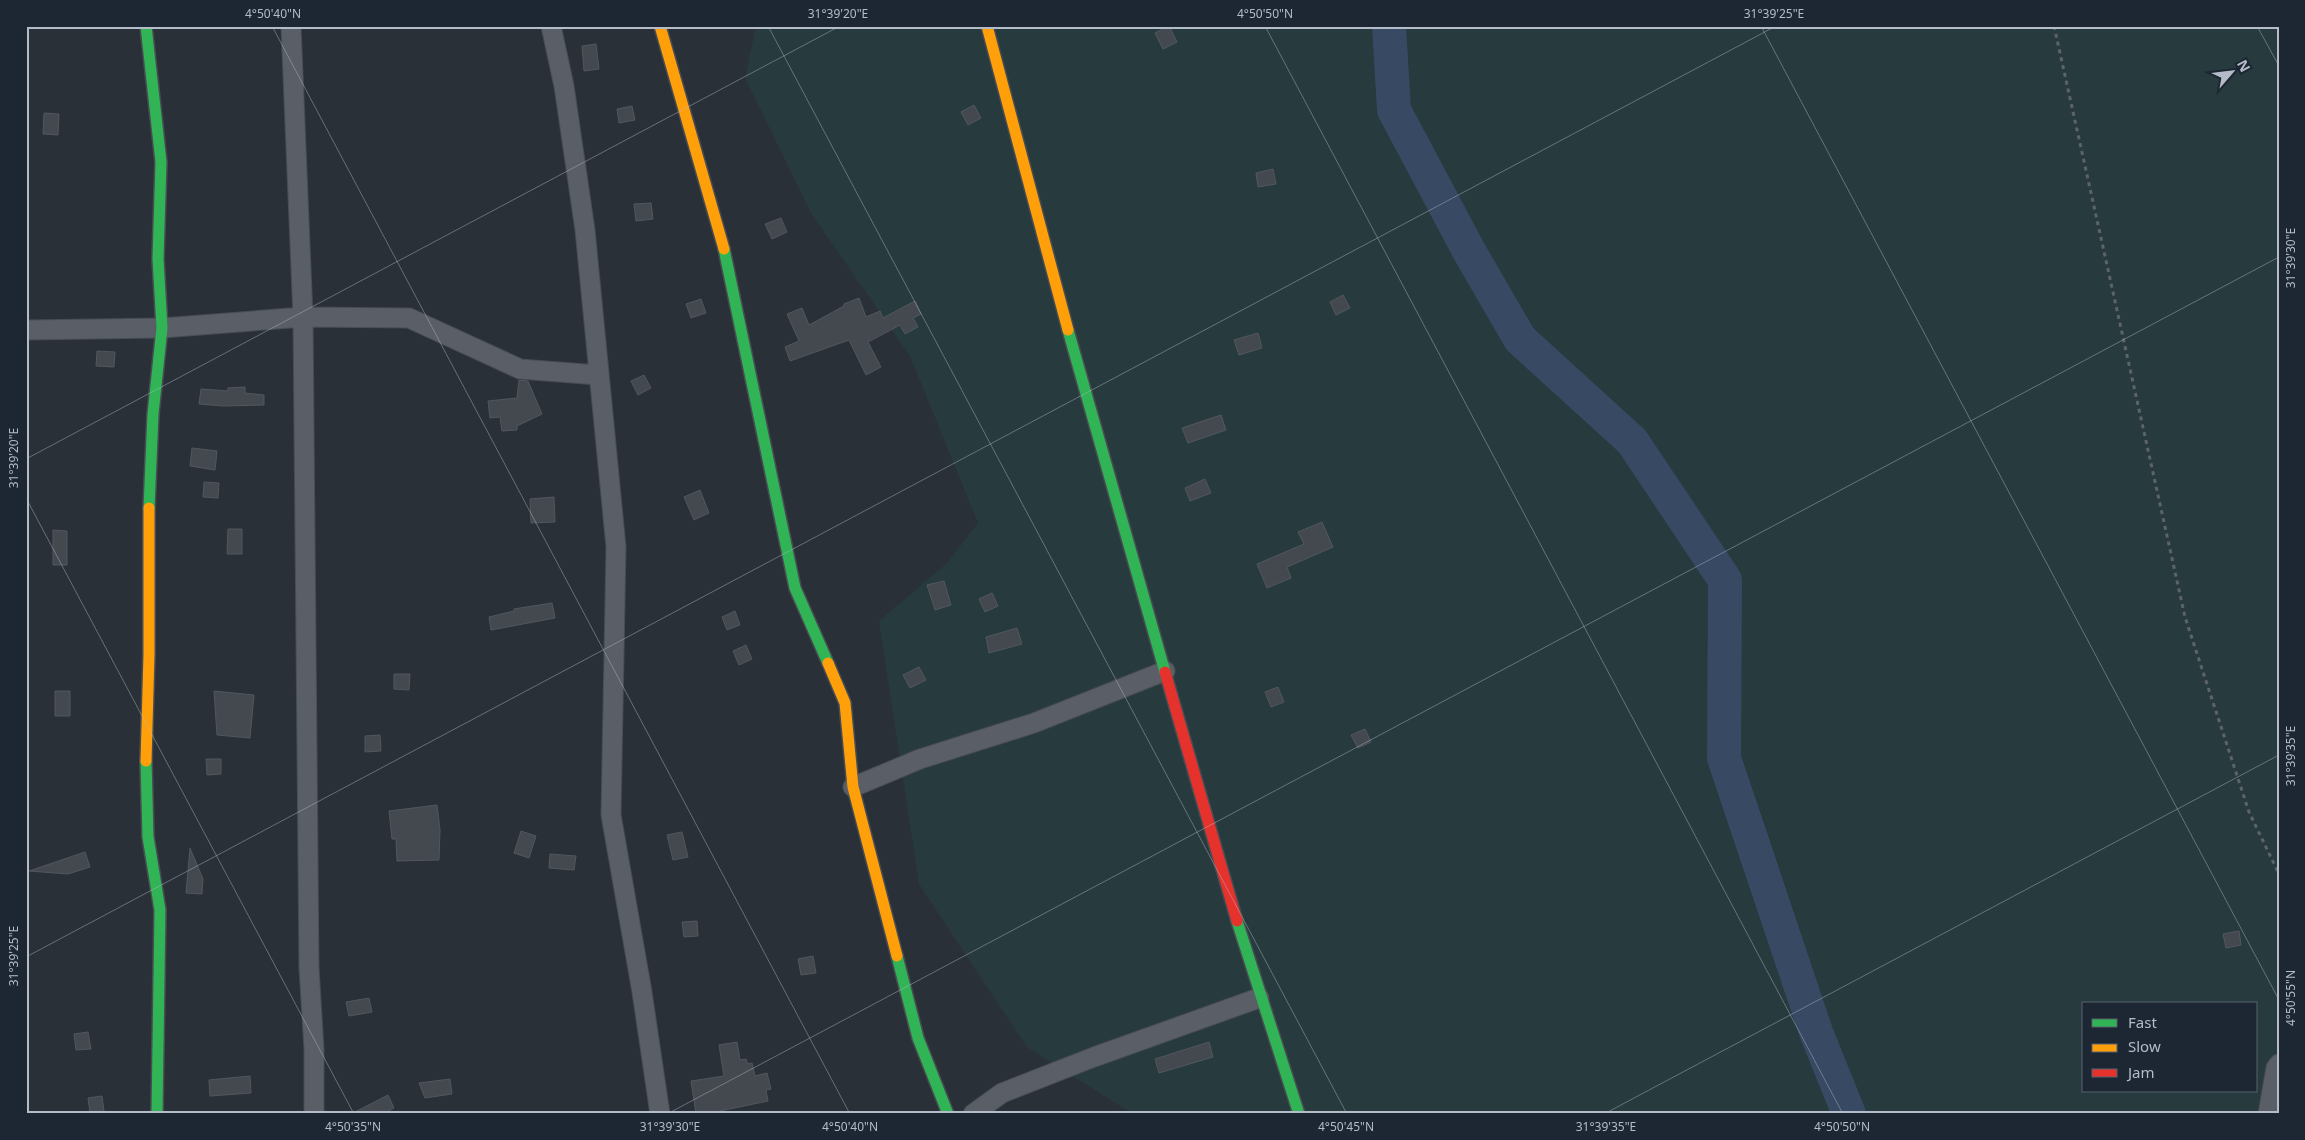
<svg xmlns="http://www.w3.org/2000/svg" width="2305" height="1140" viewBox="0 0 2305 1140" font-family="'Noto Sans',sans-serif">
	<rect width="100%" height="100%" fill="#2a3038"/>
	<!-- green -->
	<path fill="#273a3e" fill-rule="evenodd" d="M756,26H2279V1114H1133L1027,1047L919,884L879,621L947,563L978,523L910,356L811,213L745,78ZM2084,1004H2256V1091H2084Z"/>
	<g fill="none" stroke-linecap="round" stroke-linejoin="round">
		<!-- river -->
		<path stroke="#384963" stroke-width="34" d="M1389,26L1394,110L1469,251L1520,339L1632,441L1725,580L1724,758L1816,1032L1849,1114"/>
	</g>
	<!-- building -->
	<path fill="#444950" stroke="#52575f" d="M1169,26L1177,42L1163,49L1155,33Z
		M596,44L599,69L584,71L582,46Z
		M974,105L981,118L968,125L961,112Z
		M632,106L635,120L619,123L617,109Z
		M44,113L59,114L58,135L43,134Z
		M1273,169L1276,184L1258,187L1256,173Z
		M651,203L653,219L636,221L634,204Z
		M781,218L787,232L772,239L765,224Z
		M1343,295L1350,308L1336,315L1330,302Z
		M859,298L866,317L880,311L883,318L915,301L921,314L913,318L918,327L905,334L900,325L868,342L881,367L866,375L849,340L790,361L785,347L799,341L787,314L802,308L809,325L844,306V304Z
		M701,299L706,313L691,318L686,304Z
		M1258,333L1262,348L1239,355L1234,340Z
		M97,351L115,352L114,367L96,366Z
		M644,375L651,388L638,395L631,381Z
		M519,380L528,381L542,414L517,426V430L502,431L500,417L490,418L488,401L517,398Z
		M245,387V393L264,395V405L223,406L199,404L201,389L228,391V388Z
		M1221,415L1226,430L1188,443L1182,428Z
		M192,448L217,451L215,470L190,466Z
		M1205,479L1211,493L1190,501L1185,488Z
		M204,482L219,483L218,498L203,497Z
		M700,490L709,513L694,520L684,497Z
		M554,497L555,522L531,523L530,499Z
		M1322,522L1333,547L1287,567L1291,578L1267,588L1257,564L1304,544L1298,532Z
		M228,529H242V554H227Z
		M53,530L67,531V565H53Z
		M944,581L951,605L935,610L927,585Z
		M992,593L998,606L985,612L979,599Z
		M552,603L555,618L491,630L489,617L514,611V609Z
		M735,611L740,625L727,630L722,617Z
		M1017,628L1022,644L989,653L986,637Z
		M746,645L752,659L739,665L733,651Z
		M919,667L926,680L910,688L903,675Z
		M394,674H410L409,690L394,689Z
		M1278,687L1284,702L1271,707L1265,692Z
		M55,691H70V716H55Z
		M214,691L254,695L250,738L217,735Z
		M1365,729L1371,742L1358,748L1351,735Z
		M380,735L381,751L365,752V736Z
		M206,759H221V774L207,775Z
		M437,805L440,830L439,860L397,861L396,839H392L389,811Z
		M521,831L536,836L529,858L514,853Z
		M682,832L688,857L673,860L667,835Z
		M190,848L203,879L202,894L186,893Z
		M85,852L90,867L68,874L29,871Z
		M550,854L576,856L574,870L549,868Z
		M697,921L698,936L684,937L682,922Z
		M2239,931L2241,945L2226,948L2223,934Z
		M813,956L816,973L801,975L798,959Z
		M369,998L372,1012L349,1016L346,1002Z
		M88,1032L91,1049L76,1050L74,1034Z
		M737,1042L740,1060L746,1059L748,1064L752,1063L755,1076L767,1073L771,1089L766,1090L768,1101L720,1111L721,1114H696L691,1081L724,1076L719,1045Z
		M1209,1042L1213,1057L1159,1073L1155,1059Z
		M250,1076L251,1093L210,1096L209,1080Z
		M450,1079L452,1094L425,1098L419,1083Z
		M388,1095L394,1108L383,1114H351Z
		M102,1096L104,1111L90,1113L88,1098Z"/>
	<g fill="none" stroke-linecap="round" stroke-linejoin="round">
		<!-- street casing -->
		<g stroke="#484c53" stroke-width="21">
			<path id="street" d="M291,26L303,317L309,968L314,1049V1114
				M551,26L564,86L585,230L616,547L611,815L642,992L660,1114
				M26,330L162,328L303,317L409,318L520,369L598,375
				M853,787L920,759L1034,723L1165,671
				M973,1114L1002,1093L1094,1057L1259,998
				M2268,1114L2276,1068L2279,1064"/>
		</g>
		<!-- fast casing -->
		<g stroke="#484c53" stroke-width="14">
			<path id="fast" d="M146,26L161,162L158,259L162,328L153,414L149,508
				M724,249L795,588L828,663
				M1068,330L1165,672
				M146,761L148,837L160,910L157,1114
				M1237,921L1299,1114
				M897,956L918,1038L948,1114"/>
		</g>
		<!-- slow casing -->
		<g stroke="#484c53" stroke-width="14">
			<path id="slow" d="M660,26L724,249
				M987,26L1068,330
				M828,663L845,703L853,787L897,956
				M146,761L149,655V508"/>
		</g>
		<!-- jam casing -->
		<g stroke="#484c53" stroke-width="14">
			<path id="jam" d="M1165,672L1237,921"/>
		</g>
		<!-- path -->
		<path stroke="#5d636a" stroke-width="3" stroke-dasharray="4 4" stroke-linecap="butt" d="M2054,26L2185,617L2249,812L2279,874"/>
		<!-- street -->
		<use href="#street" stroke="#5a5e66" stroke-width="19"/>
		<!-- fast -->
		<use href="#fast" stroke="#30b455" stroke-width="11"/>
		<!-- slow -->
		<use href="#slow" stroke="#ff9f0a" stroke-width="11"/>
		<!-- jam -->
		<use href="#jam" stroke="#e5322d" stroke-width="11"/>
	</g>
	<!-- ticks -->
	<path fill="none" stroke="#b4bcc9" stroke-width="1" stroke-opacity="0.45" d="M272,26L850,1114M768,26L1347,1114M1265,26L1843,1114M1761,26L2279,1000M2257,26L2279,66M26,459L840,26M26,498L354,1114M26,957L1776,26M667,1114L2279,257M1604,1114L2279,755"/>
	<!-- border -->
	<rect width="2305" height="1140" fill="none" stroke="#1d2633" stroke-width="55"/>
	<!-- legend -->
	<rect x="2082" y="1002" width="175" height="90" fill="#1d2633" stroke="#59626f"/>
	<rect x="2092" y="1019" width="25" height="8" fill="#30b455" stroke="#59626f"/>
	<text x="2128" y="1028" font-size="15" fill="#b4bcc9">Fast</text>
	<rect x="2092" y="1044" width="25" height="8" fill="#ff9f0a" stroke="#59626f"/>
	<text x="2128" y="1052" font-size="15" fill="#b4bcc9">Slow</text>
	<rect x="2092" y="1069" width="25" height="8" fill="#e5322d" stroke="#59626f"/>
	<text x="2128" y="1078" font-size="15" fill="#b4bcc9">Jam</text>
	<!-- north arrow -->
	<g transform="translate(2232 72) rotate(62)" stroke="#1d2633" stroke-width="4" paint-order="stroke">
	<path d="M0-4L9 19L0 12L-9 19Z" fill="#b4bcc9"/>
	<text y="-8" font-size="14" font-weight="bold" text-anchor="middle" fill="#b4bcc9">N</text>
	</g>
	<rect x="28" y="28" width="2250" height="1084" fill="none" stroke="#b4bcc9" stroke-width="2"/>
	<g font-size="12" text-anchor="middle" fill="#b4bcc9">
		<text x="273" y="18">4°50'40"N</text>
		<text x="838" y="18">31°39'20"E</text>
		<text x="1265" y="18">4°50'50"N</text>
		<text x="1774" y="18">31°39'25"E</text>
		<text transform="translate(2291 258) rotate(-90)" y="4">31°39'30"E</text>
		<text transform="translate(14 458) rotate(-90)" y="4">31°39'20"E</text>
		<text transform="translate(2291 756) rotate(-90)" y="4">31°39'35"E</text>
		<text transform="translate(14 956) rotate(-90)" y="4">31°39'25"E</text>
		<text transform="translate(2291 998) rotate(-90)" y="4">4°50'55"N</text>
		<text x="353" y="1131">4°50'35"N</text>
		<text x="670" y="1131">31°39'30"E</text>
		<text x="850" y="1131">4°50'40"N</text>
		<text x="1346" y="1131">4°50'45"N</text>
		<text x="1606" y="1131">31°39'35"E</text>
		<text x="1842" y="1131">4°50'50"N</text>
	</g>
</svg>
